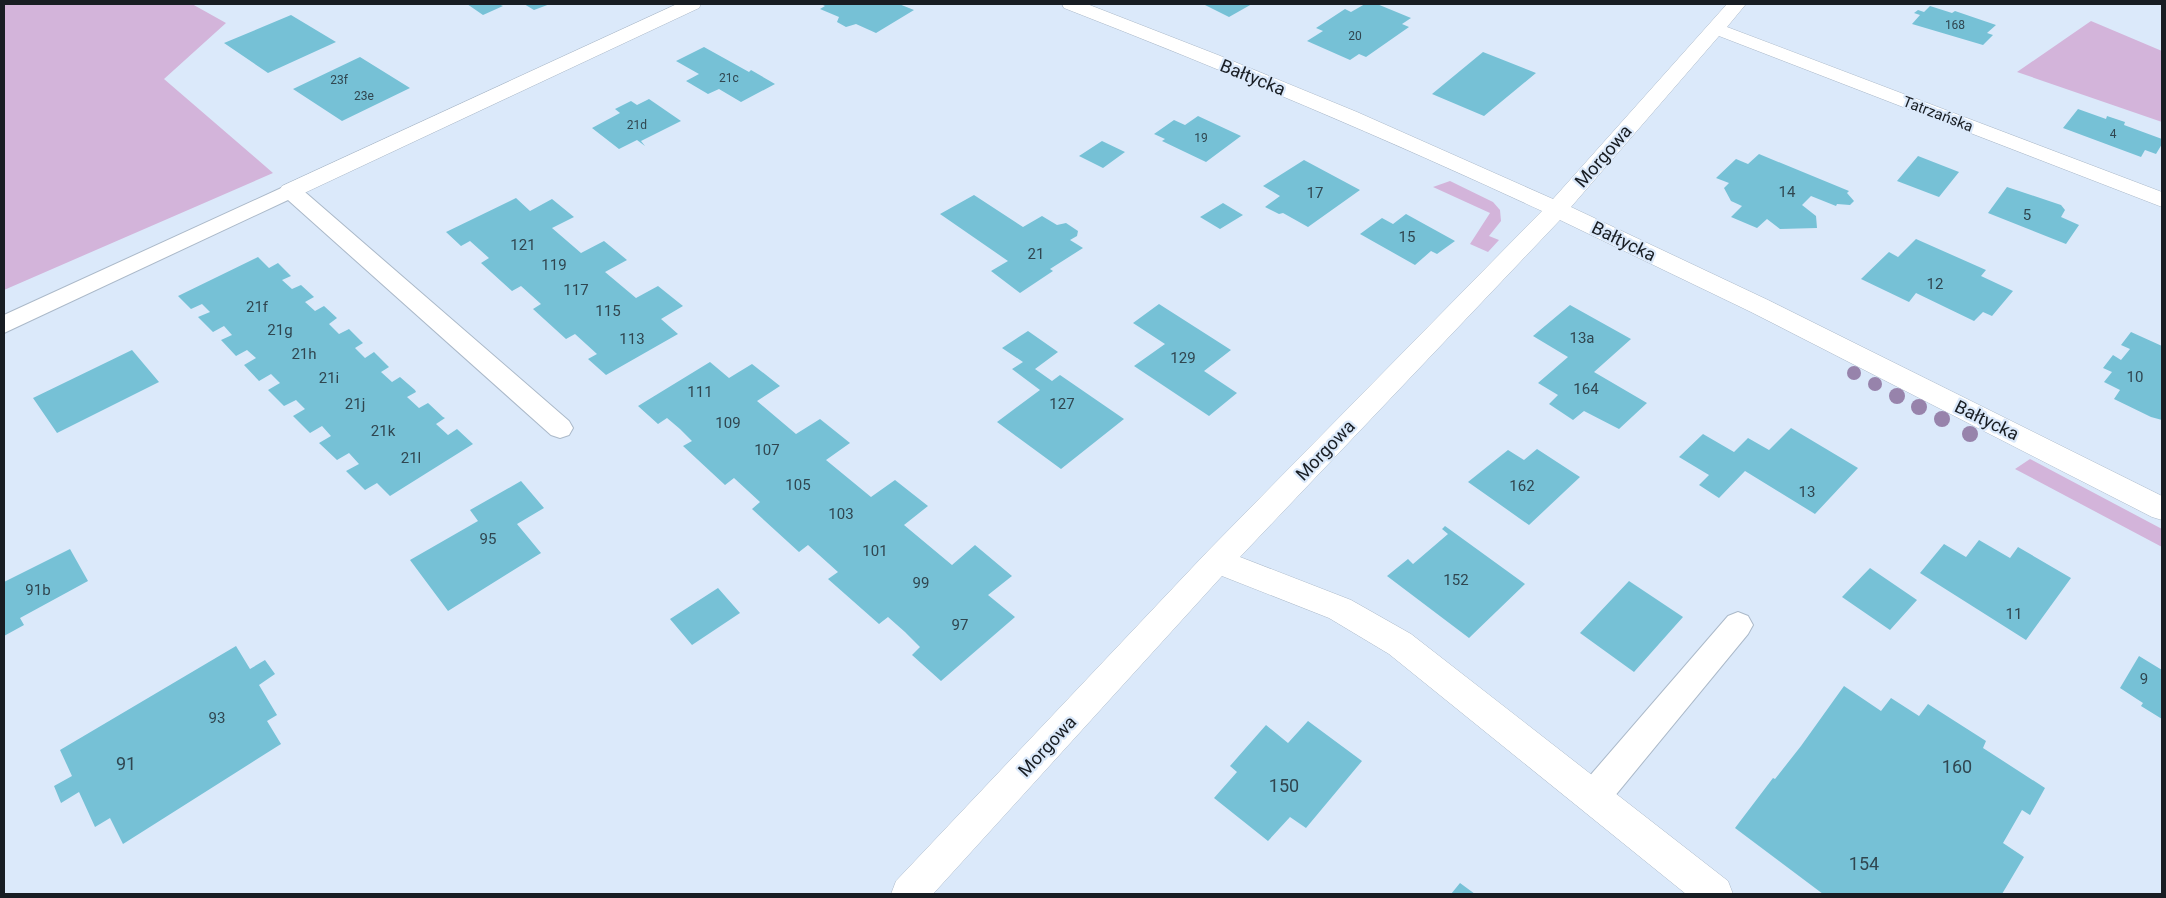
<svg xmlns="http://www.w3.org/2000/svg" width="2166" height="898" viewBox="0 0 2166 898" font-family="Roboto,sans-serif">
	<rect width="100%" height="100%" fill="#dbe9fa"/>
	<!-- green -->
	<path fill="#d3b4da" d="M4,4H192L226,23L164,79L273,173L4,290Z
		M2091,21L2162,51V122L2017,72Z
		M1450,181L1493,202L1500,210L1501,221L1489,236L1499,240L1488,252L1470,244L1490,213L1433,187Z
		M2030,459L2162,529V547L2015,469Z"/>
	<!-- building -->
	<path fill="#76c1d6" d="M467,4H498L503,6L483,15Z
		M524,4H550L534,10Z
		M821,4H899L914,10L876,33L856,24L846,27L837,22L839,17L820,9L825,6Z
		M1203,4H1252L1229,17Z
		M1365,4H1377L1411,18L1402,24L1409,27L1366,57L1359,54L1350,60L1307,41L1323,31L1316,28L1345,9L1351,12Z
		M1930,6L1952,13L1955,11L1996,25L1987,33L1993,35L1983,45L1912,24L1920,15L1914,13L1918,10L1924,12Z
		M291,15L336,42L268,73L224,43Z
		M704,47L749,72L751,70L775,84L741,102L719,89L708,94L686,81L699,74L676,61Z
		M1483,52L1536,73L1484,116L1432,94Z
		M360,57L410,88L342,121L293,89Z
		M649,99L681,121L641,141L645,146L637,140L619,149L592,128L620,113L615,109L631,101L637,105Z
		M2078,109L2106,119L2107,116L2125,122L2124,125L2162,139V144L2156,154L2145,150L2141,157L2063,128Z
		M1198,116L1241,136L1206,162L1162,141L1165,139L1154,134L1174,120L1185,125Z
		M1102,141L1125,152L1103,168L1079,156Z
		M1759,154L1849,191L1847,193L1854,201L1850,205L1837,204L1836,206L1811,196L1802,205L1816,216L1817,228L1780,229L1767,219L1757,228L1731,217L1742,206L1731,201L1724,188L1729,183L1716,178L1736,159L1748,164Z
		M1918,156L1959,172L1939,197L1897,181Z
		M1304,160L1360,190L1308,227L1283,213L1279,214L1265,207L1280,196L1263,186Z
		M2007,187L2061,205L2065,210L2061,217L2079,225L2066,244L1988,213Z
		M974,195L1023,227L1042,216L1057,225L1066,223L1078,231L1077,236L1070,240L1083,248L1050,269L1053,271L1020,293L991,271L1008,261L940,214Z
		M516,198L530,211L552,199L574,217L552,228L581,253L604,241L627,260L605,272L636,298L658,286L683,306L661,319L678,334L606,375L588,359L597,354L575,334L566,339L533,309L541,304L521,286L512,291L481,263L489,258L470,241L461,246L446,232Z
		M1223,203L1243,215L1220,229L1200,217Z
		M1406,214L1455,241L1437,254L1431,251L1415,265L1360,234L1382,218L1393,224Z
		M1916,239L1986,270L1981,276L2013,291L1992,316L1983,312L1974,321L1916,293L1909,302L1861,279L1889,252L1898,257Z
		M258,257L269,268L278,263L291,276L282,280L292,289L301,285L313,296L314,297L305,302L315,311L324,306L337,318L329,324L339,334L349,329L363,343L355,348L365,358L374,352L389,367L381,372L392,382L400,377L415,390L416,392L407,397L419,408L428,403L443,417L445,418L436,424L448,435L457,429L473,444L390,496L377,483L365,490L346,471L359,464L349,453L337,460L319,443L331,436L322,426L310,433L293,416L305,409L296,400L284,406L268,390L280,383L271,374L259,381L244,365L256,358L247,350L236,356L221,340L232,335L224,326L213,332L198,317L210,312L202,304L191,309L178,296Z
		M1159,304L1231,350L1204,371L1237,393L1209,416L1134,366L1165,344L1133,323Z
		M1570,305L1631,339L1594,372L1647,403L1619,429L1584,411L1573,420L1549,404L1558,395L1538,383L1568,357L1533,336Z
		M1028,331L1058,352L1035,369L1052,381L1060,375L1124,419L1061,469L997,422L1040,390L1012,369L1023,362L1002,348Z
		M2131,332L2162,346V420L2151,417L2114,399L2120,390L2104,382L2112,372L2103,368L2113,355L2121,360L2130,349L2121,345Z
		M132,350L159,382L57,433L33,398Z
		M710,362L729,378L752,364L780,386L757,401L796,434L820,419L850,443L826,460L871,497L895,480L928,506L904,525L952,565L975,545L1012,576L988,595L1015,617L941,681L912,655L920,647L905,632L888,617L879,624L828,579L838,572L808,545L799,552L752,509L760,502L734,478L725,485L683,446L692,441L680,429L667,418L658,424L638,406Z
		M1791,428L1858,468L1815,514L1745,471L1719,498L1699,485L1709,475L1679,457L1703,434L1734,452L1748,438L1769,450Z
		M1537,449L1580,477L1529,525L1468,482L1508,450L1524,460Z
		M521,481L544,508L517,524L541,553L448,611L410,560L478,521L470,510Z
		M1445,526L1525,584L1469,638L1387,576L1408,559L1413,564L1448,534L1442,529Z
		M1979,540L2010,558L2018,547L2071,578L2026,640L1920,573L1944,544L1966,557Z
		M70,549L88,581L20,618L24,625L4,636V582Z
		M1870,568L1917,600L1890,630L1842,597Z
		M1629,581L1683,617L1634,672L1580,633Z
		M718,588L740,613L692,645L670,619Z
		M236,646L250,669L265,660L275,674L259,685L277,715L267,721L281,744L123,844L110,818L95,827L79,792L61,803L54,786L72,776L60,750Z
		M2139,656L2162,670V719L2141,706L2143,703L2120,688Z
		M1844,686L1881,711L1891,698L1919,716L1928,704L1986,741L1983,748L2045,788L2030,815L2022,810L2003,843L2024,857L2002,894H1823L1735,828L1773,778L1775,779L1801,746Z
		M1308,721L1362,761L1306,828L1290,817L1268,841L1214,798L1237,772L1230,766L1266,725L1288,743Z
		M1460,883L1475,894H1451Z"/>
	<g fill="none" stroke-linecap="round" stroke-linejoin="round">
		<!-- lane casing -->
		<g stroke="#abb9c9" stroke-width="2">
			<path id="lane" d="M290,184L298,186L569,421L573,428L569,435L560,438L551,435L288,200L4,333V315Z
				M1738,612L1748,616L1753,625L1748,634L1605,808L1593,813L1581,808L1577,797L1581,786L1728,616Z"/>
		</g>
		<!-- street casing -->
		<g stroke="#abb9c9" stroke-width="1">
			<path id="street" d="M677,4H701L699,8L298,196L290,198L282,196L279,191L282,186Z
				M1062,4H1087L1218,55L1357,112L1553,199L1727,4H1746L1727,27L2162,192V207L1719,36L1571,207L1768,300L2162,496V520L2152,517L1751,312L1560,220L1240,557L1351,600L1411,634L1728,881L1733,894H1686L1389,654L1329,618L1222,576L933,894H891L896,881L1207,552L1542,211C1385,138 1226,71 1064,8Z"/>
		</g>
		<!-- lane -->
		<use href="#lane" fill="#fff" fill-rule="evenodd"/>
		<!-- street -->
		<use href="#street" fill="#fff" fill-rule="evenodd"/>
	</g>
	<!-- trees -->
	<g fill="#9783ab">
		<circle cx="1854" cy="373" r="7"/>
		<circle cx="1875" cy="384" r="7"/>
		<circle cx="1897" cy="396" r="8"/>
		<circle cx="1919" cy="407" r="8"/>
		<circle cx="1942" cy="419" r="8"/>
		<circle cx="1970" cy="434" r="8"/>
	</g>
	<g text-anchor="middle" dominant-baseline="central" stroke-width="4.5" stroke-linejoin="round" paint-order="stroke">
		<!-- far-number labels -->
		<g font-size="12" fill="#304650">
			<text x="1955" y="25">168</text>
			<text x="1355" y="36">20</text>
			<text x="729" y="78">21c</text>
			<text x="339" y="80">23f</text>
			<text x="364" y="96">23e</text>
			<text x="637" y="125">21d</text>
			<text x="2113" y="134">4</text>
			<text x="1201" y="138">19</text>
		</g>
		<!-- far-street labels -->
		<g font-size="15" fill="#181d23" stroke="#dbe9fa">
			<text transform="translate(1938 114) rotate(21)">Tatrzańska</text>
		</g>
		<!-- number labels -->
		<g font-size="15" fill="#304650">
			<text x="1787" y="192">14</text>
			<text x="1315" y="193">17</text>
			<text x="2027" y="215">5</text>
			<text x="1407" y="237">15</text>
			<text x="523" y="245">121</text>
			<text x="1036" y="254">21</text>
			<text x="554" y="265">119</text>
			<text x="1935" y="284">12</text>
			<text x="576" y="290">117</text>
			<text x="257" y="307">21f</text>
			<text x="608" y="311">115</text>
			<text x="280" y="330">21g</text>
			<text x="1582" y="338">13a</text>
			<text x="632" y="339">113</text>
			<text x="304" y="354">21h</text>
			<text x="1183" y="358">129</text>
			<text x="2135" y="377">10</text>
			<text x="329" y="378">21i</text>
			<text x="1586" y="389">164</text>
			<text x="700" y="392">111</text>
			<text x="355" y="404">21j</text>
			<text x="1062" y="404">127</text>
			<text x="728" y="423">109</text>
			<text x="383" y="431">21k</text>
			<text x="767" y="450">107</text>
			<text x="411" y="458">21l</text>
			<text x="798" y="485">105</text>
			<text x="1522" y="486">162</text>
			<text x="1807" y="492">13</text>
			<text x="841" y="514">103</text>
			<text x="488" y="539">95</text>
			<text x="875" y="551">101</text>
			<text x="1456" y="580">152</text>
			<text x="921" y="583">99</text>
			<text x="38" y="590">91b</text>
			<text x="2014" y="614">11</text>
			<text x="960" y="625">97</text>
			<text x="2144" y="679">9</text>
			<text x="217" y="718">93</text>
		</g>
		<!-- street labels -->
		<g font-size="18" fill="#181d23" stroke="#dbe9fa">
			<text transform="translate(1253 77) rotate(22)">Bałtycka</text>
			<text transform="translate(1603 156) rotate(-49)">Morgowa</text>
			<text transform="translate(1624 241) rotate(26)">Bałtycka</text>
			<text transform="translate(1987 420) rotate(26)">Bałtycka</text>
			<text transform="translate(1325 450) rotate(-46)">Morgowa</text>
			<text transform="translate(1047 746) rotate(-47)">Morgowa</text>
		</g>
		<!-- near-number labels -->
		<g font-size="18" fill="#304650">
			<text x="126" y="763">91</text>
			<text x="1957" y="766">160</text>
			<text x="1284" y="785">150</text>
			<text x="1864" y="863">154</text>
		</g>
	</g>
	<!-- border -->
	<rect width="2166" height="898" fill="none" stroke="#181d23" stroke-width="10"/>
</svg>
